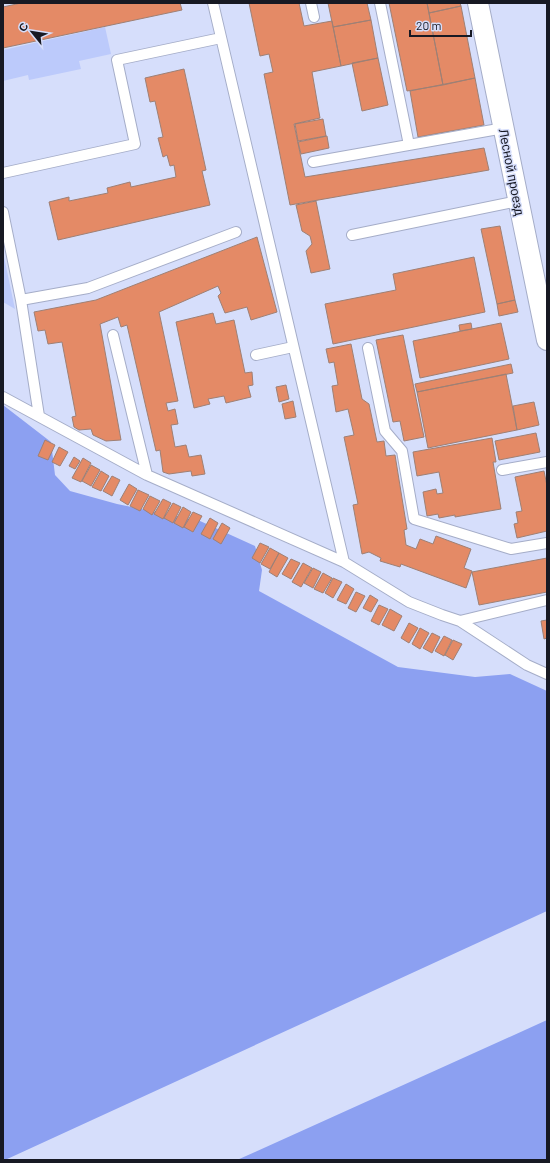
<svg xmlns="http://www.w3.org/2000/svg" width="550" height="1163" viewBox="0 0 550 1163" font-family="Barlow,sans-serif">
	<rect width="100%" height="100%" fill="#d6defb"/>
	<!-- green -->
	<path fill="#bccafb" d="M105,27L111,54L79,61L81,69L29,80L28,75L3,81V50Z
		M3,252L15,309L3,302Z"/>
	<!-- forest -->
	<path fill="#8ca0f1" d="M3,405L51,442L55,475L70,491L117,504L200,521L255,546L262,570L259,591L398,667L475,677L510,674L547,691V911L5,1160H3Z
		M547,1020V1160H237L255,1152Z"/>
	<!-- building -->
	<path fill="#e48a66" stroke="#9e8075" d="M21,3H180L182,10L3,48V7Z
		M249,3H299L304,26L332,21L341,66L312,72L320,118L294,124L305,177L484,148L489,170L290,205L264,74L273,72L269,54L260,56Z
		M328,3H367L371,20L333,27Z
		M389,3H427L443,85L407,91Z
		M427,3H460L461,6L429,13Z
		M461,6L475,78L443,85L429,13Z
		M371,20L378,58L341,66L333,27Z
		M378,58L388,105L362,111L352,63Z
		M184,69L206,170L202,171L210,205L58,240L49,202L69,197V201L108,193L107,188L130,182L131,187L176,177L174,165L170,166L167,155L163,157L158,138L163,137L155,101L150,102L145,78Z
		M475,78L484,125L418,137L410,91Z
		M323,119L326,136L298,141L295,124Z
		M327,136L329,148L301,154L298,142Z
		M316,201L330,269L311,273L306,251L312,244L310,236L302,231L296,205Z
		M500,226L515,300L497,304L481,229Z
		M257,237L277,312L251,320L247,307L225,313L218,296L221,293L218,286L159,312L178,401L166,403L168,411L175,409L178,424L171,425L175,447L186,445L189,457L201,455L205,474L192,476L191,471L169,474L163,472L160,450L156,451L127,325L121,327L118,317L100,324L121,440L106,441L93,435L91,429L79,430L74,427L72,417L76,416L62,342L48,344L45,330L38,331L34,312L96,300Z
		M474,257L485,312L333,344L325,304L396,290L393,274Z
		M515,300L518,312L499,316L497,304Z
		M213,313L216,324L234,320L245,373L252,372L253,385L248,386L251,397L226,403L224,396L208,399L210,404L194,408L176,322Z
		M471,323L472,329L460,331L459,325Z
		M501,323L509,359L420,378L413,341Z
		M403,335L424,437L404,441L400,421L393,422L376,340Z
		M351,344L362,399L369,404L377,442L384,441L386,456L395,455L407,529L404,530L406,545L416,549L420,539L433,544L436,536L471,549L464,568L472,571L466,588L401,564L400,567L380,561L381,558L369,552L362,554L353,505L358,504L344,437L354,435L348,409L336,412L332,386L338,385L334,362L329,363L326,349Z
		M511,364L513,373L417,392L415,384Z
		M506,374L517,430L428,448L417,392Z
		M286,385L289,399L279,402L276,387Z
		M293,401L296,417L285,419L282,404Z
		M534,402L539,425L517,430L513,406Z
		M536,433L540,452L499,460L495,441Z
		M492,438L496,462H493L501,509L455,517V515L439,518L438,514L427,516L423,492L436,489L437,494L443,493L439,472L417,476L413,452Z
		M45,440L55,445L48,460L38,456Z
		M59,447L68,452L60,466L52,462Z
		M74,457L80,461L75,469L69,466Z
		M83,458L91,463L81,482L72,478Z
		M91,465L100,470L91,486L82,481Z
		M101,471L109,476L101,491L92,487Z
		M544,471L547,486V531L517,538L514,524L518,523L516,512L522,511L515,477Z
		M112,476L120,480L112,496L103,491Z
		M129,484L137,489L128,505L120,500Z
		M138,490L149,495L140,511L130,506Z
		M150,496L160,501L152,515L143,509Z
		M163,499L171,503L163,519L154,514Z
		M173,503L181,507L173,523L164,518Z
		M183,507L191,512L183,528L174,523Z
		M193,512L202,516L193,532L184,527Z
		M210,518L218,523L210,539L201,534Z
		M222,523L230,528L221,544L213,539Z
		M260,543L269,547L260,563L252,558Z
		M270,548L279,553L270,569L261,564Z
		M279,553L288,558L277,577L269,572Z
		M547,558V592L479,605L472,572Z
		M291,559L300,563L291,579L282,574Z
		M303,563L312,568L301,587L292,582Z
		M313,568L321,572L313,588L304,583Z
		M323,573L332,578L323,593L314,589Z
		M333,578L342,582L333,598L325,593Z
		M346,584L354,589L346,604L337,600Z
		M356,592L365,596L356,612L348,608Z
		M370,595L378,600L371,612L363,608Z
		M379,605L388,609L379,625L371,621Z
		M390,609L402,616L394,631L382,625Z
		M547,620V638L544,639L541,621Z
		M409,623L418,628L409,643L401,638Z
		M420,628L429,633L420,649L412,644Z
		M432,633L440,637L432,653L423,648Z
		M444,636L452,640L444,656L435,651Z
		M453,640L462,644L453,660L445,655Z"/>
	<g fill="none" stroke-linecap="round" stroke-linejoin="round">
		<!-- lane casing -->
		<g stroke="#a5adc8" stroke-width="12">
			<path id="lane" d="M213,3L344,562
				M311,3L314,17
				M380,3L409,145
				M313,162L504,128
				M3,173L135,144L117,60L221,38
				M3,212L21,300L39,416
				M352,235L518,201
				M21,300L88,288L236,232
				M113,335L147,475
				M368,348L385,431L402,451L414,519L511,549L547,543
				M256,355L293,347
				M3,397L147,475L344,562L409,602L442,615L460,621L547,600
				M502,470L547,462
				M460,621L527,665L547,674"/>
		</g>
		<!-- street casing -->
		<g stroke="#a5adc8" stroke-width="22">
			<path id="street" d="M478,3L547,340"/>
		</g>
		<!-- lane -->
		<use href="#lane" stroke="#fff" stroke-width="10"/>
		<!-- street -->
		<use href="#street" stroke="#fff" stroke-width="20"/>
	</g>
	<g text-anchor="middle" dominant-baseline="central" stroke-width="3" stroke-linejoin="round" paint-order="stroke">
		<!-- street labels -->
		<g font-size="13" fill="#171923" stroke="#d6defb">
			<text transform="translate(512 172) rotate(79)">Лесной проезд</text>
		</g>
	</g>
	<!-- border -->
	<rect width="550" height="1163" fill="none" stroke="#171923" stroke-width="8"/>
	<!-- north arrow -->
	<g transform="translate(32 32) rotate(300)" stroke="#d6defb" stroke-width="3" paint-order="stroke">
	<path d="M0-3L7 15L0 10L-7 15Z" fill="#171923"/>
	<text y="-6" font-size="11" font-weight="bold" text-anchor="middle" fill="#171923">С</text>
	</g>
	<!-- scale -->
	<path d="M410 30v6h61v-6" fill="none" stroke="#171923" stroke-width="2"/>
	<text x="416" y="30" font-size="12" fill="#171923" stroke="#d6defb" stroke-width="3" paint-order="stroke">20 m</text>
</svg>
